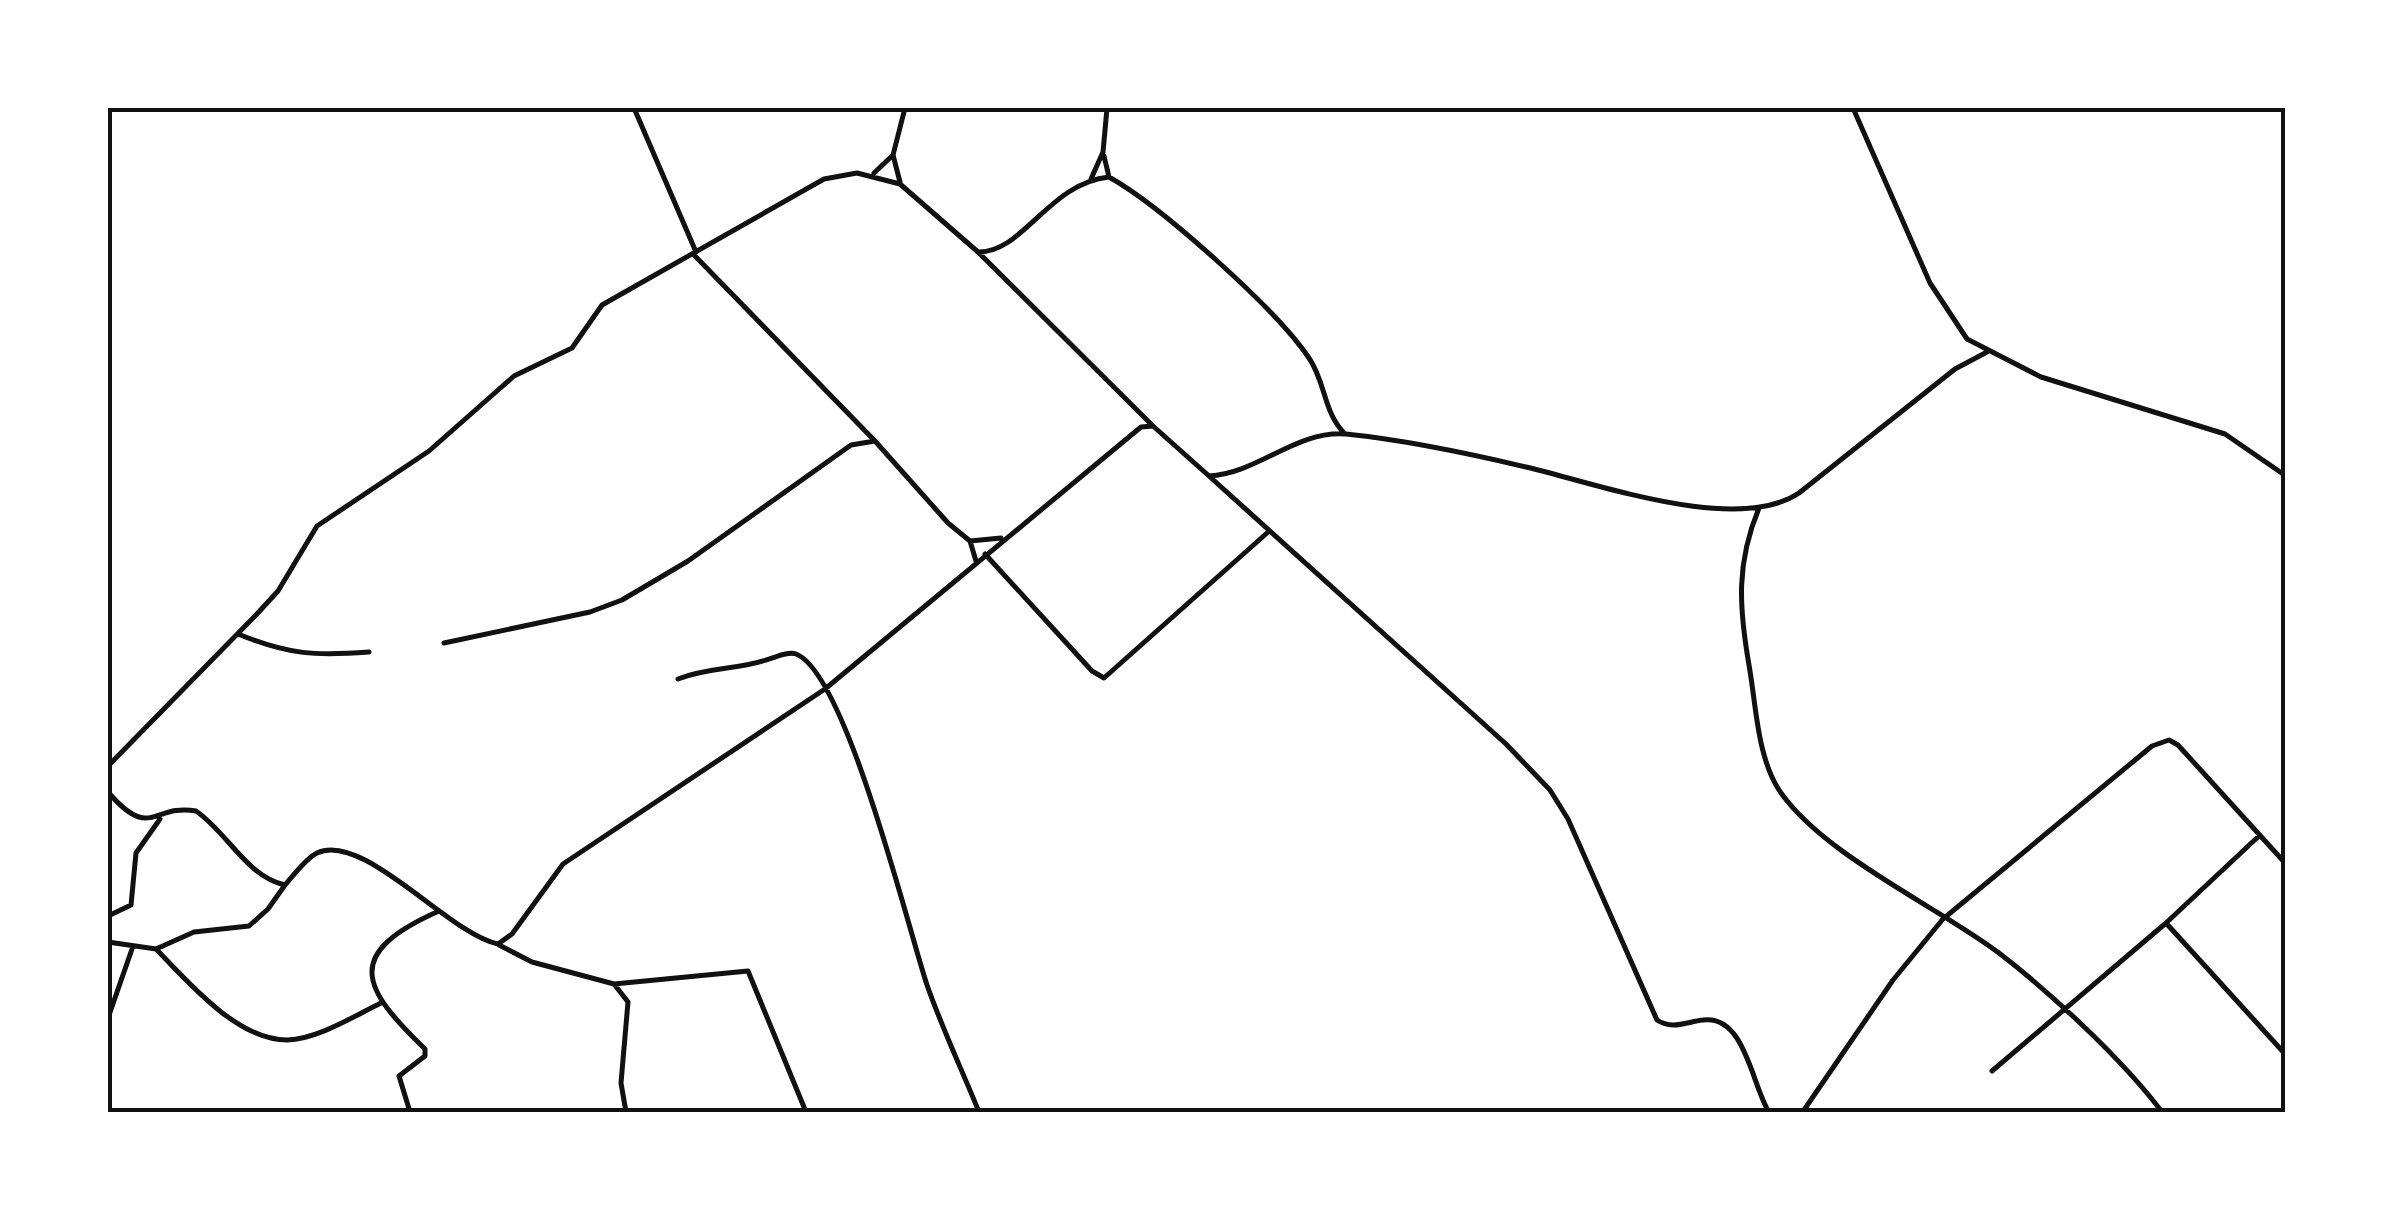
<svg xmlns="http://www.w3.org/2000/svg" width="2393" height="1220" viewBox="0 0 2393 1220" font-family="Karla,sans-serif">
	<rect width="100%" height="100%" fill="#fff"/>
	<g fill="none" stroke-linecap="round" stroke-linejoin="round">
		<!-- minor -->
		<path stroke="#111" stroke-width="5" d="M634,108L696,252
			M1853,108L1930,283L1967,339L2041,377L2225,434L2286,476
			M1104,156L1109,177
			M874,173L893,155
			M1091,179L1103,152L1107,108
			M900,182L893,155L905,108
			M978,252C1023,253 1049,183 1109,177C1161,206 1276,309 1309,358C1326,383 1323,411 1344,433
			M694,255L875,441L948,523L970,541L1001,538
			M1209,476L1506,744L1550,790L1568,819L1657,1020C1672,1030 1686,1022 1703,1020C1745,1014 1752,1086 1769,1112
			M1759,508C1736,563 1739,607 1749,665C1756,704 1757,756 1779,790C1823,855 1937,906 1999,953C2051,993 2123,1060 2162,1112
			M970,541L976,561
			M985,554L1092,671L1104,678L1267,533
			M238,634C289,655 316,656 369,652
			M444,643L590,612L622,600L688,561L851,445L875,441
			M678,679C709,667 736,670 766,660C774,658 788,651 796,654C846,673 908,928 927,985C942,1028 962,1070 979,1112
			M108,766L256,615L278,591L317,526L429,451L514,376L572,348L602,305L824,179L857,173L900,184L978,252L1153,426
			M108,792C151,842 153,803 196,811C228,833 246,876 285,885C294,875 305,859 317,853C363,831 450,935 498,944L512,934L563,864L825,689L1141,427L1153,426L1209,476C1257,474 1296,430 1346,434C1405,440 1467,453 1526,467C1595,483 1737,535 1799,493L1955,369L1987,352
			M108,916L131,905L136,853L160,819
			M2166,923L2286,1055
			M108,942L156,949L194,932L249,926L268,909L285,885
			M499,945L532,962L614,984L628,1002L621,1083L626,1112
			M156,949C188,982 237,1040 287,1040C318,1039 354,1016 381,1003
			M614,984L748,971L806,1112
			M108,1018L132,949
			M1992,1071L2166,923L2260,835
			M1804,1110L1893,980L1943,919L2152,746L2169,740L2178,745L2286,864
			M410,1112L399,1076L425,1056V1049C362,988 342,954 439,911
			M1796,1112H1816"/>
	</g>
	<!-- border -->
	<rect width="2393" height="1220" fill="none" stroke="#ffffff" stroke-width="220"/>
	<rect x="110" y="110" width="2173" height="1000" fill="none" stroke="#111" stroke-width="4"/>
</svg>
